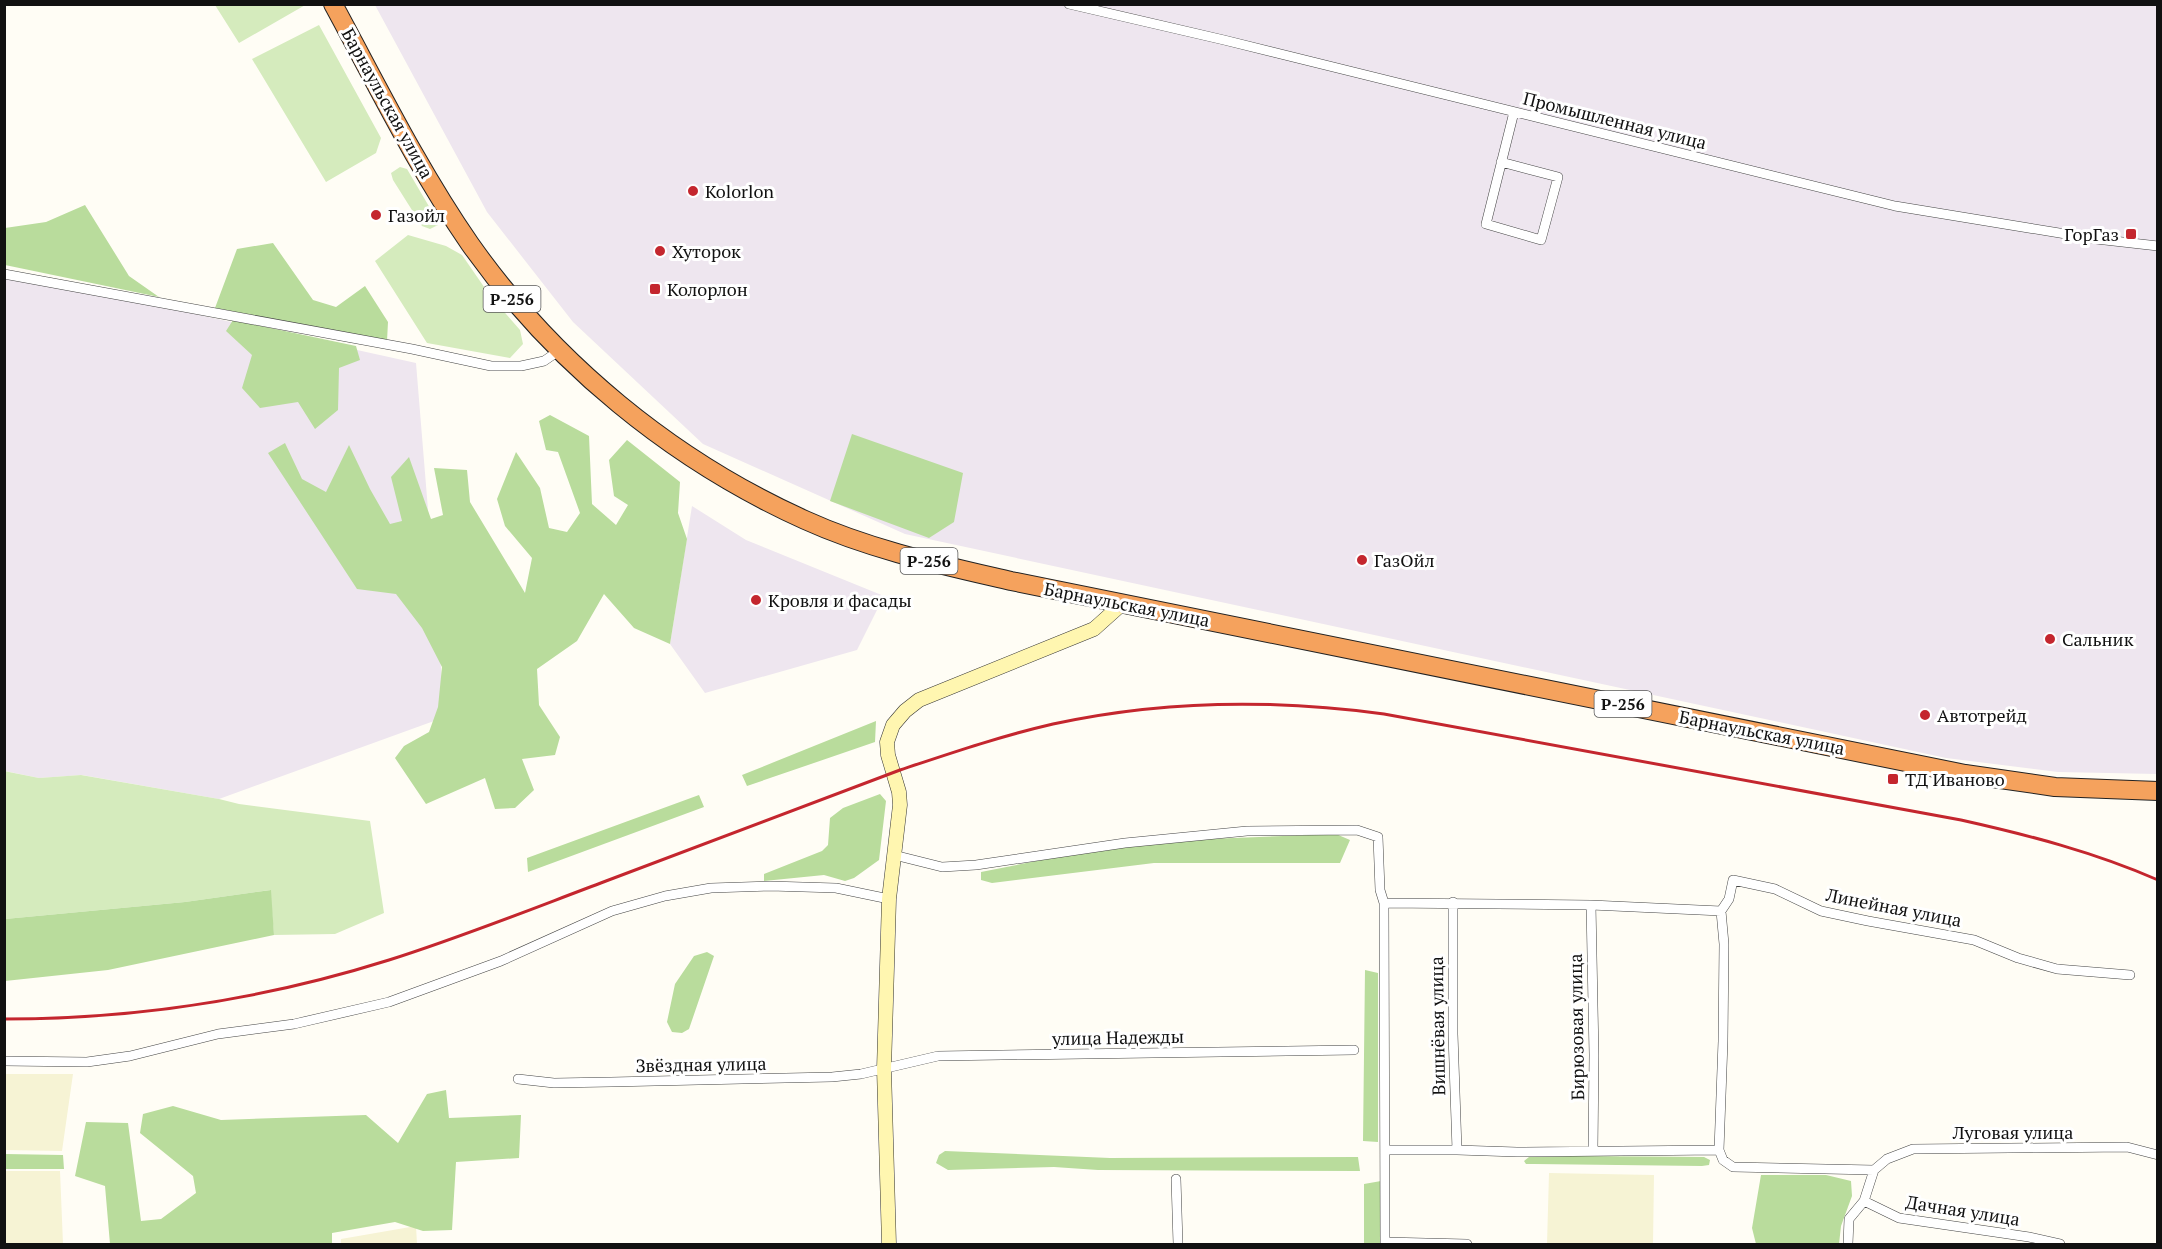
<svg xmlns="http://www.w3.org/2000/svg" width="2162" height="1249" viewBox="0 0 2162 1249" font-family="'PT Serif',serif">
	<rect width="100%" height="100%" fill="#fffdf5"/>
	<!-- industrial -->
	<path fill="#eee6ef" d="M375,5H2157V774L2058,772L1946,758L905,534L703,444L573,322L487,212Z
		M5,272L416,363L445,717L219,799L82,775L39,778L5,771Z
		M692,506L746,540L884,596L857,650L705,693L670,644Z"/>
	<!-- farmland -->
	<path fill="#f6f3d4" d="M5,1074H73L62,1151L5,1150Z
		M5,1171H60L63,1244H5Z
		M1549,1173L1654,1175L1653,1244H1547Z
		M416,1226L417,1244H341V1239Z"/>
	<!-- green -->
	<path fill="#d5ebbd" d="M307,4L239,43L215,5V4Z
		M319,25L381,138L376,153L326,182L252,59Z
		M400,167L407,169L437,220L438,225L430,229L422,226L393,180L391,173Z
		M408,235L446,246L462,255L491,297L520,330L523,344L510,358L427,343L375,261Z
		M4,771L39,778L81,775L219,799L239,804L370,821L384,913L335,934L274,935L270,890L185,902L5,919Z"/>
	<!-- forest -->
	<path fill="#b9dc9c" d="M85,205L129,276L159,297L5,265V228L46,222Z
		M273,243L313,300L336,307L365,286L388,322L387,341L215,308L237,249Z
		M233,320L356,346L360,360L339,368L338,410L315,429L298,402L260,408L242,388L252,355L226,331Z
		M550,415L589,436L592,504L616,525L628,505L614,496L609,460L627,440L680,482L678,513L687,539L670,644L634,628L604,594L577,641L537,669L539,705L560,737L555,755L522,759L534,790L515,808L495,809L485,778L426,804L395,758L404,746L429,732L438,707L442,667L422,628L396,594L357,589L268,453L285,443L302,479L326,492L349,445L370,489L390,524L402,521L391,477L409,457L431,519L443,515L434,468L467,470L470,502L525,593L532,558L505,526L497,499L516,452L540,488L549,528L567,532L580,513L558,452L546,450L539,421Z
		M852,434L963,473L954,522L929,538L830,501Z
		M876,721L875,742L747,786L742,775Z
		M880,794L886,801L879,860L854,878L845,881L824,875L764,881V874L822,851L828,845L830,818L843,808Z
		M699,795L704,807L528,872L527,858Z
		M1336,834L1350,840L1340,863H1154L992,883L981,880V872L1132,842Z
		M271,890L274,935L108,970L5,981V919L185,902Z
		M707,952L714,956L689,1029L682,1033L672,1032L667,1022L675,984L694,956Z
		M1365,970L1378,973V1142L1363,1141Z
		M446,1090L449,1118L521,1115L519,1158L456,1162L452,1230L423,1231L395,1222L332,1233V1244H110L105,1186L75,1176L86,1122L128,1123L141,1221L161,1219L196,1193L193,1176L140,1133L143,1114L173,1106L221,1120L366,1115L398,1143L427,1094Z
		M945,1151L1110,1158L1358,1157L1360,1171L1098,1170L1054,1167L948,1170L936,1163L939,1155Z
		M5,1154L63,1155L64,1169H5Z
		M1574,1156L1704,1157L1710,1160L1709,1165L1702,1166L1534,1164H1526L1524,1161L1529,1157Z
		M1761,1175H1826L1851,1181L1852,1196L1841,1226L1839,1244H1756L1752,1228Z
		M1381,1181V1244H1364V1184Z"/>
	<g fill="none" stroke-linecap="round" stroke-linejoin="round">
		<!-- street casing -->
		<g stroke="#444" stroke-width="10">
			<path id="street" d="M1069,4L1224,40L1895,206L2096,239L2158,246
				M1501,162L1558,177L1541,240L1486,224L1514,112
				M4,274L412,349L491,366H521L544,361L560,350
				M894,855L942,867L976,865L1125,843L1247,831L1357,830L1378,837L1380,890L1384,903L1385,1244
				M1453,902V1034L1457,1150
				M1384,903L1591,905L1721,911L1729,899L1733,880L1775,889L1821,911L1868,921L1974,940L2018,958L2057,969L2130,975
				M1591,905L1594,1055L1593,1150
				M4,1061L87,1062L130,1056L218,1034L294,1024L389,1002L501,961L612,911L665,896L711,888L770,886L836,888L889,899
				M518,1079L554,1083L611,1082L832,1077L861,1074L938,1056L1354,1050
				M1385,1150H1457L1517,1152L1719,1150L1723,1160L1733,1167L1874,1170
				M1719,1150L1723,1041L1724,944L1721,911
				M1176,1179L1178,1244
				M1864,1201L1899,1218L2029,1237L2060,1244
				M1385,1242L1467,1244
				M1848,1244L1849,1219L1864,1201L1874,1170L1887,1159L1913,1149L2127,1147L2158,1155"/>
		</g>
		<!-- secondary casing -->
		<g stroke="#333" stroke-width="15">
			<path id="secondary" d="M889,1244L884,1069L889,899L900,805L899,792L888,755L887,742L893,725L905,711L919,700L1094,629L1123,603"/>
		</g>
		<!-- highway casing -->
		<g stroke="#222" stroke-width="20">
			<path id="highway" d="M333,4C377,85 418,169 470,244C554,363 672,460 805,520C871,550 942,565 1011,581L1965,774L2055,787L2158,791"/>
		</g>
		<!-- street -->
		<use href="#street" stroke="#fff" stroke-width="9"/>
		<!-- secondary -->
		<use href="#secondary" stroke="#fff6b0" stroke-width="14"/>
		<!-- highway -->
		<use href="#highway" stroke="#f5a25d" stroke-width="18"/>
		<!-- rail -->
		<path stroke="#c4262e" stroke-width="3" d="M4,1019C134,1019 265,999 389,960C462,937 534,908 606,881C704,844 802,807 900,770C951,753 1001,736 1053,724C1163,700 1273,699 1384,714L1961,820C2028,835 2094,852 2158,880"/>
	</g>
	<!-- markers -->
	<g fill="#c4262e" stroke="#fff" stroke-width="2">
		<circle cx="693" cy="191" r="6"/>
		<circle cx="376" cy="215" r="6"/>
		<rect x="2125" y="228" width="12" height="12" rx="3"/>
		<circle cx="660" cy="251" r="6"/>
		<rect x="649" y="283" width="12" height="12" rx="3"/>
		<circle cx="1362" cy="560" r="6"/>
		<circle cx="756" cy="600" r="6"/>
		<circle cx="2050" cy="639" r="6"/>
		<circle cx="1925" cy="715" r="6"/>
		<rect x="1887" y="773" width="12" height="12" rx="3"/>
	</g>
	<g text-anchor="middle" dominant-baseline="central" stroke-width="6" stroke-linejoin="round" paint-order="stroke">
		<!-- shield labels -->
		<g fill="#fff" stroke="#585858" stroke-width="1.5">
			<rect x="483.5" y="286" width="57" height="26" rx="4.5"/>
			<rect x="900.5" y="548" width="57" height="26" rx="4.5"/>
			<rect x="1594.5" y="691" width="57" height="26" rx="4.5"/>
		</g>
		<g font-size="16" font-weight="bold" fill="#111">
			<text x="512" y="299">Р-256</text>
			<text x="929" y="561">Р-256</text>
			<text x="1623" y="704">Р-256</text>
		</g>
		<!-- street labels -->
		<g font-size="18" fill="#111" stroke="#fff">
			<text transform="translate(388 103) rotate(61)">Барнаульская улица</text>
			<text transform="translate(1615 120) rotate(14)">Промышленная улица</text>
			<text transform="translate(1127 604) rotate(11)">Барнаульская улица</text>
			<text transform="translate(1762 732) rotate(11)">Барнаульская улица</text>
			<text transform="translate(1894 907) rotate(11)">Линейная улица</text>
			<text transform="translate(1437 1026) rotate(-91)">Вишнёвая улица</text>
			<text transform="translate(1576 1027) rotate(-91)">Бирюзовая улица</text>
			<text transform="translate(1118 1037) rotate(-1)">улица Надежды</text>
			<text transform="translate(701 1064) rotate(-1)">Звёздная улица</text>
			<text x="2013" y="1132">Луговая улица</text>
			<text transform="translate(1963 1210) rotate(9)">Дачная улица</text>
		</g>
		<!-- poi labels -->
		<g font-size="18" fill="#111" stroke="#fff" text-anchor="start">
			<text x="705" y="191">Kolorlon</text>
			<text x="388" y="215">Газойл</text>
			<text x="2119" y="234" text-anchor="end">ГорГаз</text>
			<text x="672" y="251">Хуторок</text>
			<text x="667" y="289">Колорлон</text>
			<text x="1374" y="560">ГазОйл</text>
			<text x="768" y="600">Кровля и фасады</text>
			<text x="2062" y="639">Сальник</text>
			<text x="1937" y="715">Автотрейд</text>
			<text x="1905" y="779">ТД Иваново</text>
		</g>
	</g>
	<!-- border -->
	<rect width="2162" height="1249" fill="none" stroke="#111111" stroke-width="12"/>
</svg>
